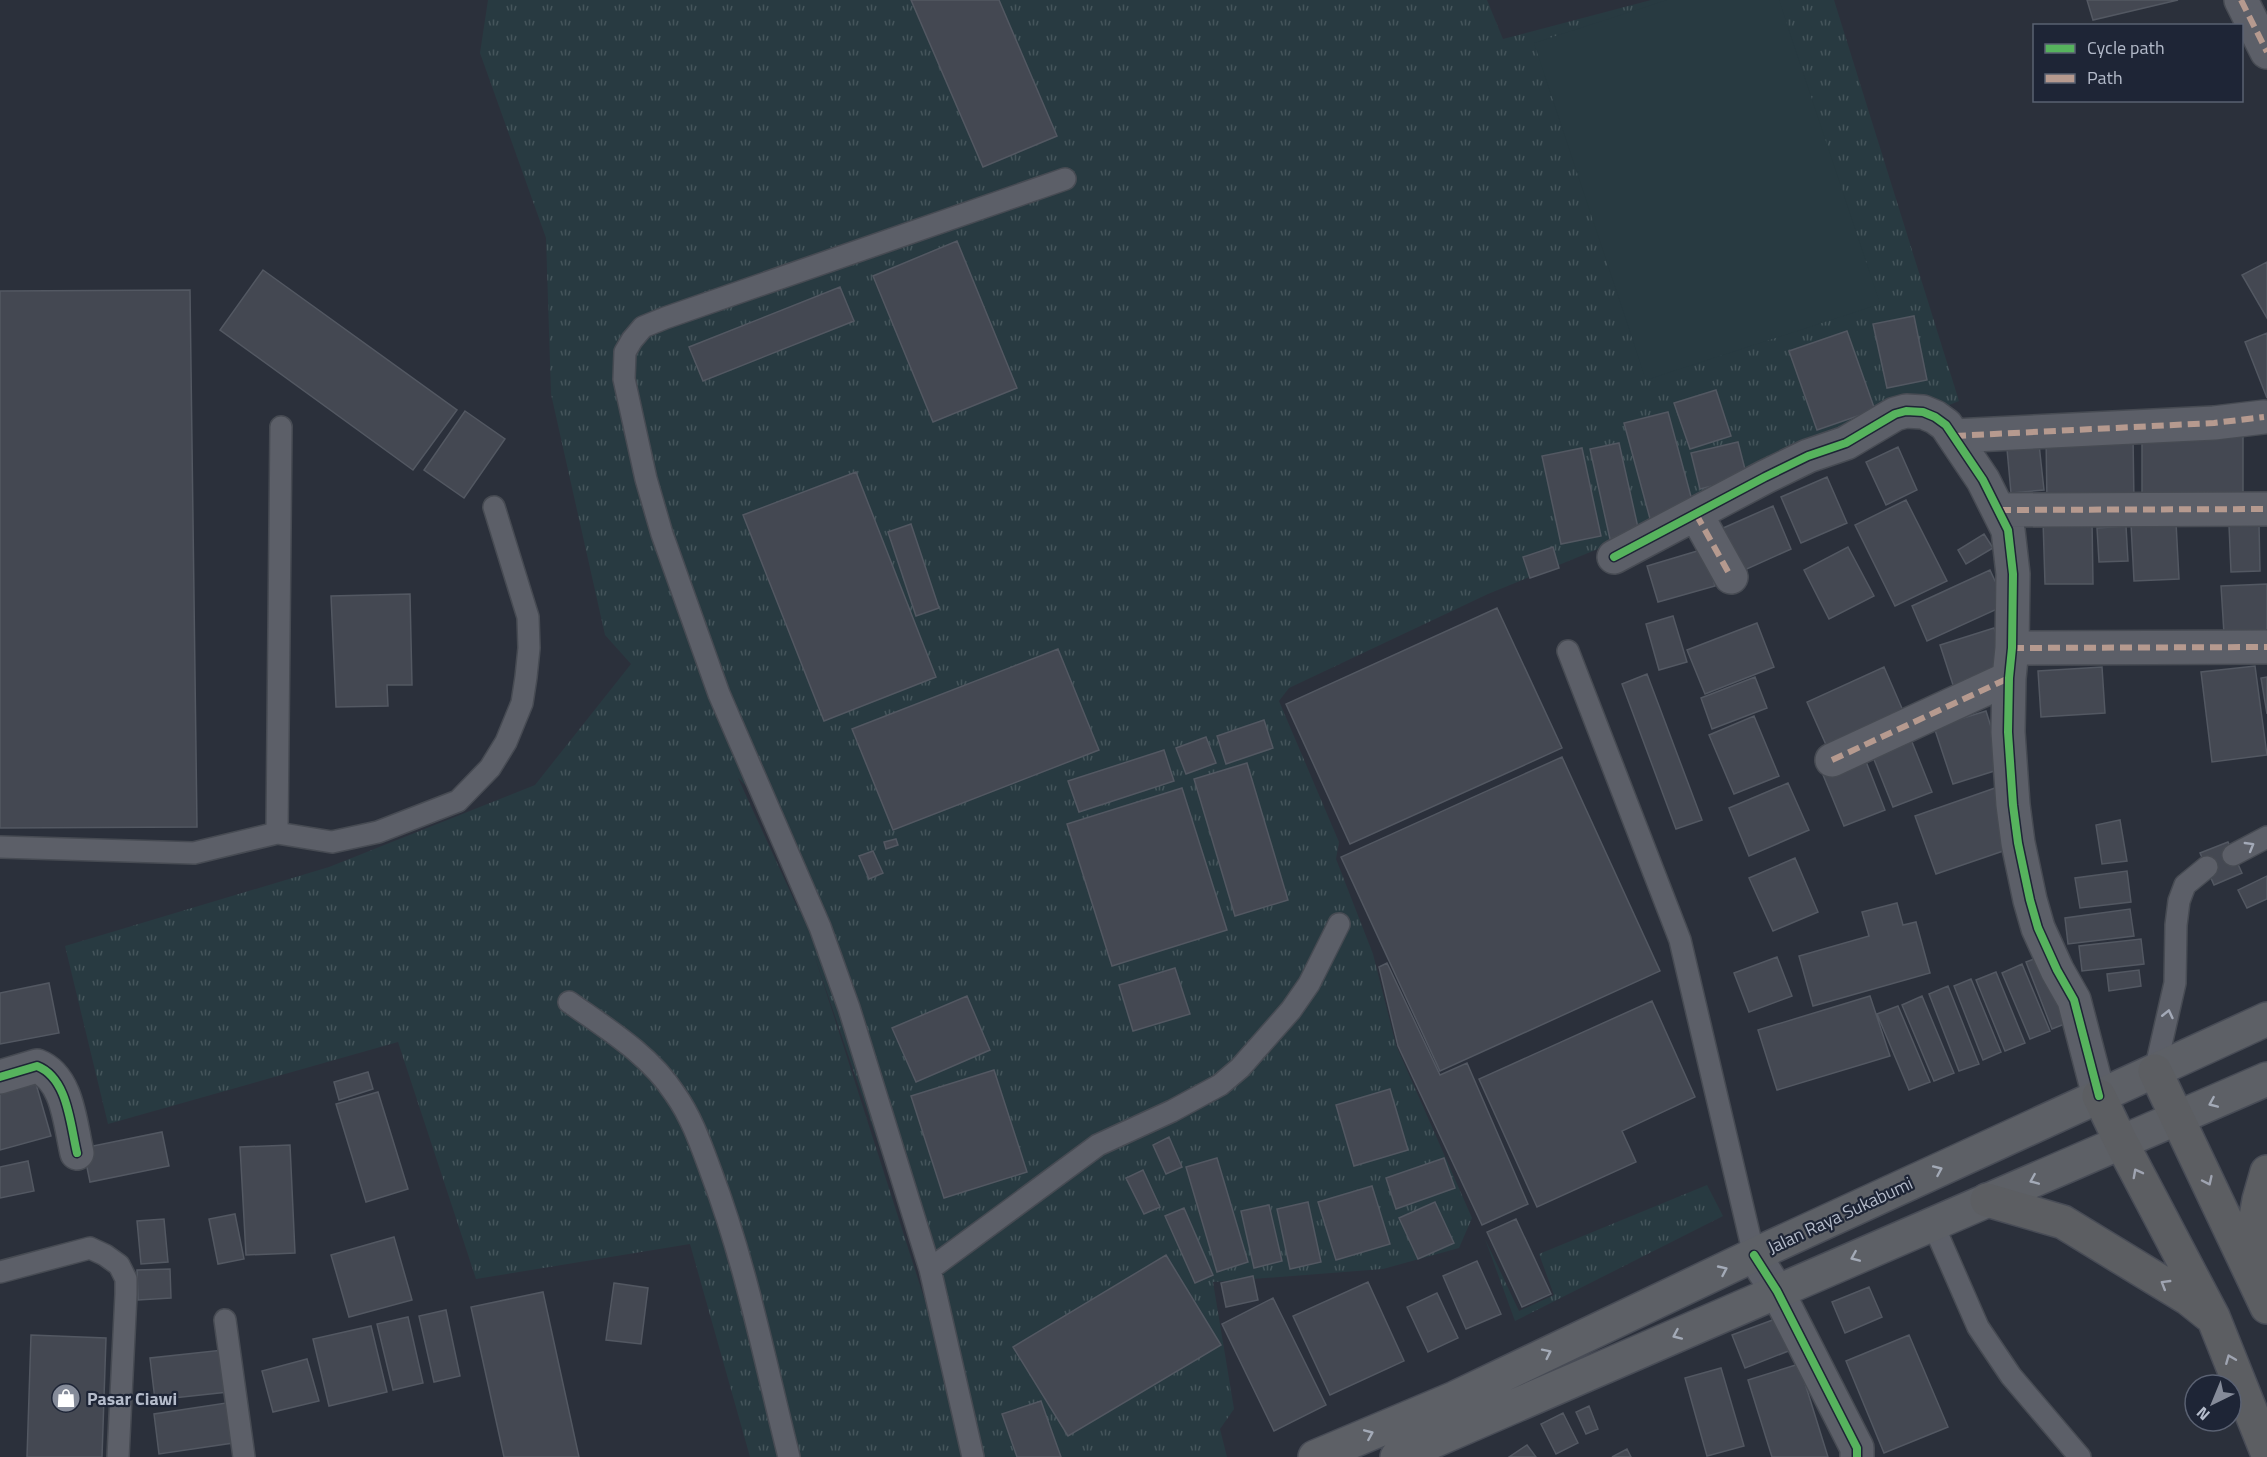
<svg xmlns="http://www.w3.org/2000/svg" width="2267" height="1457" viewBox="0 0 2267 1457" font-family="'Titillium Web',sans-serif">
	<defs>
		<pattern id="grass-tufts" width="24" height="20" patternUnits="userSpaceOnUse" patternTransform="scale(1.5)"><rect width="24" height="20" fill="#283a41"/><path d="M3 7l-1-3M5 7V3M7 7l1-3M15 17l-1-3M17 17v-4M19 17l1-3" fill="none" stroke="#45555b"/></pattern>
	</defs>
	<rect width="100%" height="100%" fill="#2b303b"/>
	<!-- grass -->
	<path fill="url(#grass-tufts)" fill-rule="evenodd" d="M488,0H1487L1503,39L1651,0H1834L1959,401L1488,594L1289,688L1279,701L1339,842L1336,859L1373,954L1396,1045L1472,1218L1459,1248L1383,1269L1213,1282L1234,1409L1220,1429L1227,1457H984L813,951L975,1457H750L690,1244L476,1279L398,1042L108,1124L65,946L329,867L535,785L631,664L605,635L551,394L546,238L480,53ZM738,778L764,804L800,913Z
		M1707,1185L1723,1216L1515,1321L1485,1239L1519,1311L1554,1295L1539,1254Z"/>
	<!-- park -->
	<path fill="#283a41" d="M1667,0H1779L1880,304L1646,380L1534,43Z"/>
	<!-- building -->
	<path fill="#444852" stroke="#535862" stroke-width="1.5" d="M911,0H999L1057,136L983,167Z
		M2087,0H2178L2093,20Z
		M957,241L1017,388L933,422L873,276Z
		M2267,262V318L2242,275Z
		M263,270L457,410L413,470L220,330Z
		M840,287L854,321L703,381L689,347Z
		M190,290L197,827L0,828V291Z
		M1914,316L1927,380L1887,388L1873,324Z
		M1847,331L1875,410L1817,430L1789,351Z
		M2267,333V398L2245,342Z
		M1716,390L1731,436L1690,449L1674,403Z
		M465,411L505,439L464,498L424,470Z
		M1668,412L1696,515L1652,526L1624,423Z
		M2038,435L2044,490L2011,493L2006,438Z
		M2243,435V493H2142V436Z
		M2046,436H2133L2134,503L2047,504Z
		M1738,442L1747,477L1700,489L1691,453Z
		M1619,443L1639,532L1610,539L1590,449Z
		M1898,447L1917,490L1886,505L1866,462Z
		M1582,448L1601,536L1561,544L1542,456Z
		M856,472L936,677L824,721L743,515Z
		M1827,477L1847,523L1801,543L1781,497Z
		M1906,500L1947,581L1895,606L1855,525Z
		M1773,506L1791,549L1740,572L1721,529Z
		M2043,520H2092L2093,584H2045Z
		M2176,522L2179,579L2134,581L2131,524Z
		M911,524L939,608L916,616L888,532Z
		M2259,524L2260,571L2231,572L2229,525Z
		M2126,526L2128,561L2099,562L2097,528Z
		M1984,534L1993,548L1966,564L1958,550Z
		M1553,547L1559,568L1530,578L1523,557Z
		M1848,547L1874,596L1829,619L1804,570Z
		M1704,549L1715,586L1658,602L1647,566Z
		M1990,570L2006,605L1927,641L1912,606Z
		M2267,584V632L2224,634L2221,586Z
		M410,594L412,685H387L388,706L336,707L331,596Z
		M1497,608L1562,748L1350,844L1286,704Z
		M1673,616L1687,662L1659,670L1646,624Z
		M1757,623L1774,667L1705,694L1687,650Z
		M1994,628L2009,674L1955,691L1940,645Z
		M1058,649L1099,750L893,830L852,729Z
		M2255,666L2267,755L2212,762L2201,672Z
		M1884,667L1904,713L1827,747L1807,702Z
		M2102,667L2105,713L2041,717L2038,671Z
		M1647,674L1702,820L1676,829L1622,684Z
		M1755,677L1767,708L1712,729L1701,698Z
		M2267,677V714L2261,678Z
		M1986,711L2004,768L1953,784L1934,727Z
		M1754,716L1779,776L1734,794L1709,735Z
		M1264,720L1273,748L1226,764L1217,736Z
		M1206,737L1216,763L1186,774L1176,748Z
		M1910,737L1932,792L1893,807L1871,752Z
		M1164,750L1174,781L1079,812L1068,781Z
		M1863,754L1885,810L1844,826L1821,770Z
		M1562,757L1660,971L1440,1071L1341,857Z
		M1247,763L1288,900L1235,916L1194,779Z
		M1788,783L1809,830L1749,856L1729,808Z
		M1182,788L1227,930L1112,966L1067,824Z
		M1995,788L2015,847L1936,874L1915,816Z
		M2120,820L2127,861L2102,864L2096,825Z
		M896,839L898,845L886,849L884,842Z
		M2228,842L2242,873L2214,885L2200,853Z
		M873,851L883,873L869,879L859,856Z
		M1795,858L1818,912L1773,931L1749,878Z
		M2127,871L2131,902L2080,908L2075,878Z
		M2267,876V899L2247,908L2238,890Z
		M1897,903L1903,925L1916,922L1930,973L1813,1006L1799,956L1869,936L1862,912Z
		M2130,909L2134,936L2068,944L2065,918Z
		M2141,939L2144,964L2082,971L2079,946Z
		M2045,955L2072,1021L2052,1029L2026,962Z
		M1777,957L1792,996L1749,1012L1734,973Z
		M1387,963L1440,1075L1467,1063L1528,1204L1482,1225L1398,1046L1379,967Z
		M2022,964L2050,1031L2030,1039L2002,973Z
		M1175,968L1190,1014L1133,1031L1119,985Z
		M2139,970L2141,986L2109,991L2107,974Z
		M1996,972L2025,1043L2005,1051L1976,980Z
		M1971,979L2001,1052L1983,1060L1954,986Z
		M49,983L59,1033L0,1044V993Z
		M1948,986L1979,1064L1959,1071L1929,994Z
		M967,996L990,1050L916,1082L892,1028Z
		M1870,996L1890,1056L1777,1090L1758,1030Z
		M1922,996L1954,1073L1934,1081L1902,1005Z
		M1652,1001L1695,1097L1622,1131L1636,1162L1537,1207L1479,1079Z
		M1898,1006L1930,1082L1909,1090L1877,1014Z
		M32,1070L51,1136L0,1150V1079Z
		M994,1070L1027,1172L944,1198L911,1096Z
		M368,1072L373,1089L339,1100L334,1082Z
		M1390,1089L1408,1150L1354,1166L1336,1105Z
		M378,1092L408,1189L366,1202L336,1104Z
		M162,1132L169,1166L90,1182L83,1148Z
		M1169,1137L1182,1167L1166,1174L1153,1145Z
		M290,1145L295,1253L246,1255L240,1147Z
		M1217,1158L1248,1262L1217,1272L1186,1167Z
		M1444,1158L1455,1188L1396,1209L1386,1178Z
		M28,1161L34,1191L0,1198V1167Z
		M1143,1170L1160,1207L1144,1214L1126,1178Z
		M1372,1186L1390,1244L1336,1260L1318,1202Z
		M1308,1202L1321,1262L1290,1269L1277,1209Z
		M1435,1202L1454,1243L1418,1259L1399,1218Z
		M1269,1205L1282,1261L1254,1268L1241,1211Z
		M1184,1208L1213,1275L1195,1283L1165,1216Z
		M235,1214L244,1259L218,1264L209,1219Z
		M164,1219L168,1262L141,1264L137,1221Z
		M1516,1219L1551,1294L1522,1307L1487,1232Z
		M394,1237L412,1300L349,1317L331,1255Z
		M1166,1255L1221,1345L1068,1436L1013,1347Z
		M1477,1261L1501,1314L1466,1329L1443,1276Z
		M170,1269L171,1298L138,1300L137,1270Z
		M1253,1276L1258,1300L1226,1307L1221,1283Z
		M1368,1282L1404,1361L1330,1395L1293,1316Z
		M614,1283L648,1288L641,1344L606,1340Z
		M1869,1287L1882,1317L1845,1333L1832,1302Z
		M543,1292L579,1457H504L471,1307Z
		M1437,1293L1458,1338L1428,1352L1407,1307Z
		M1273,1298L1326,1405L1274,1431L1222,1324Z
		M446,1310L460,1376L434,1382L419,1316Z
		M408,1317L423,1383L393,1390L377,1324Z
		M1778,1318L1791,1350L1745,1368L1732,1335Z
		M371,1326L387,1392L329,1406L313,1339Z
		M31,1335L106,1338L102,1457H27Z
		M1909,1335L1948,1427L1884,1453L1846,1361Z
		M223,1350L228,1392L155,1400L150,1358Z
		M307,1359L319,1401L273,1412L262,1371Z
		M1799,1364L1828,1457H1772L1748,1380Z
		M1721,1368L1744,1446L1707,1456L1685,1378Z
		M1041,1401L1061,1457H1017L1002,1414Z
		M226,1403L233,1443L159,1454L154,1414Z
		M1589,1406L1598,1429L1586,1434L1576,1412Z
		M1563,1413L1578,1443L1556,1454L1541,1424Z
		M1527,1445L1536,1457H1509Z
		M1627,1449L1631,1457H1612Z"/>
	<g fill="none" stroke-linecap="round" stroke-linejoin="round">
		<!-- service casing -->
		<g stroke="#474b53" stroke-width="24">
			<path id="service" d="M1568,651L1680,940L1754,1255
				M277,833L281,427
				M0,847L194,853L277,833L332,842L378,832L458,801L490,768L506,742L522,703L526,677L529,648L528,617L494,507
				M2233,855L2267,837
				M569,1002C607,1029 649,1054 675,1094C692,1118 701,1145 711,1172C746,1264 765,1362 789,1457
				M2155,1071L2175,983L2176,925L2179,901L2185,885L2207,867
				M1933,1224L1978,1327L2011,1376L2080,1457
				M930,1269L1098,1145L1172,1111L1220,1085L1240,1068L1291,1010L1309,984L1339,924
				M0,1272L90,1248L105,1255L119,1265L126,1279V1294L118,1457
				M225,1320L244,1457
				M973,1457L930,1269L849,1008L820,927L719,694L662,534L646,479L624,379L625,352L632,340L643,327L665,318L1065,179"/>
		</g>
		<!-- minor casing -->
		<g stroke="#474b53" stroke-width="36">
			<path id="minor" d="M2241,0L2267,52
				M1954,436L2214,423L2264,417
				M1999,510L2267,509
				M1696,514L1731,577
				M1614,557L1765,477L1808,456L1846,443L1895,414L1906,411L1923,412L1935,417L1946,425L1983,480L2008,530L2013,574L2012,648L2009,678L2008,732L2013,805L2018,843L2030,900L2038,928L2057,970L2074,1000L2099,1096
				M2012,648L2267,647
				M1832,760L2009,678
				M0,1077L37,1066C68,1078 70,1124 77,1153
				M1754,1255L1777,1291L1857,1448V1457"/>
		</g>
		<!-- trunk casing -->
		<g stroke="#484c56" stroke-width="36">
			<path id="trunk" d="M1315,1457L1455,1398L1754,1255L2267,1019
				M1397,1457L2267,1079"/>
		</g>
		<!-- motorway casing -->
		<g stroke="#484c56" stroke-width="36">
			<path id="motorway" d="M2155,1071L2267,1307
				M2099,1096L2121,1142L2213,1317L2267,1452
				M1987,1200L2063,1222L2189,1299L2209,1315
				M2256,1270L2253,1234L2259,1200L2267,1172"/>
		</g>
		<!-- service -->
		<use href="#service" stroke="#5c5f68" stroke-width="21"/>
		<!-- minor -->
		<use href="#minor" stroke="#5c5f68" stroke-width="33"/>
		<!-- trunk -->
		<use href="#trunk" stroke="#5d6066" stroke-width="33"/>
		<!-- motorway -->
		<use href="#motorway" stroke="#5c5e62" stroke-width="33"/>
		<!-- quiet -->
		<path stroke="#b69a8f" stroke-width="6" stroke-dasharray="12 6" stroke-linecap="butt" d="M2241,0L2267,52
			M1954,436L2214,423L2264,417
			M1999,510L2267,509
			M1696,514L1731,577
			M2012,648L2267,647
			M1832,760L2009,678"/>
		<!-- cycleway casing -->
		<g stroke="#1e2536" stroke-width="11">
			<path id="cycleway" d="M1614,557L1765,477L1808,456L1846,443L1895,414L1906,411L1923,412L1935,417L1946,425L1983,480L2008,530L2013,574L2012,648L2009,678L2008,732L2013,805L2018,843L2030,900L2038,928L2057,970L2074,1000L2099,1096
				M0,1077L37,1066C68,1078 70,1124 77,1153
				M1754,1255L1777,1291L1857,1448V1457"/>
		</g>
		<!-- cycleway -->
		<use href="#cycleway" stroke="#56b35d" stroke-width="8"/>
	</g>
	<!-- one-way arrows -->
	<defs><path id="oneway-chevron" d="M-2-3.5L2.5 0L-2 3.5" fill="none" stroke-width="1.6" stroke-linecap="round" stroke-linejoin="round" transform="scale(1.5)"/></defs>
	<g stroke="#a3a9b7">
		<use href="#oneway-chevron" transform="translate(2250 846) rotate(-30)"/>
		<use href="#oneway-chevron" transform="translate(2168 1014) rotate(-77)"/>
	</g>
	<g stroke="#a3aab7">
		<use href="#oneway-chevron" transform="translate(2213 1103) rotate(157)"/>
		<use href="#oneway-chevron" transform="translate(1938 1170) rotate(-24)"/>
		<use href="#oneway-chevron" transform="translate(2034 1180) rotate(157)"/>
		<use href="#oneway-chevron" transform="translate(1855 1257) rotate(157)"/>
		<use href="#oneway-chevron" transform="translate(1723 1270) rotate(-25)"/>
		<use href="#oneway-chevron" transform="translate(1677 1335) rotate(156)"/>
		<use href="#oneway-chevron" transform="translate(1547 1353) rotate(-26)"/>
		<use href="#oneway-chevron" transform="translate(1369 1434) rotate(-23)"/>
	</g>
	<g stroke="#9fa4b1">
		<use href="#oneway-chevron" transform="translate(2137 1173) rotate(-118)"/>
		<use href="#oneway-chevron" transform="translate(2208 1181) rotate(65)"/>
		<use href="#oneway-chevron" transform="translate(2165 1284) rotate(-149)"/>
		<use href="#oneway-chevron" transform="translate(2230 1359) rotate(-112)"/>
	</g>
	<!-- icons -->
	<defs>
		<g id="shop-disc" transform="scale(1.5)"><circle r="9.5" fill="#858b99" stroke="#1e2536"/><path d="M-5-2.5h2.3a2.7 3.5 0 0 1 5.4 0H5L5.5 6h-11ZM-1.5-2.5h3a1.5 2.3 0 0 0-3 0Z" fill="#fff"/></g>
	</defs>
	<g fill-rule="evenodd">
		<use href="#shop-disc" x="66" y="1398"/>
	</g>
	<g text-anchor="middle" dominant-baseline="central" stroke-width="4.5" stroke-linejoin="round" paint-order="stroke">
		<!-- street labels -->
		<g font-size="18" fill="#b5bccb" stroke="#1e2536">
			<text transform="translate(1840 1215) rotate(-25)">Jalan Raya Sukabumi</text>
		</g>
		<!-- poi labels -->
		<g font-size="18" font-weight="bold" fill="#b5bccb" stroke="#1e2536" text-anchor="start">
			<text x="87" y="1398">Pasar Ciawi</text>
		</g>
	</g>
	<!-- legend -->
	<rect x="2033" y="24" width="210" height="78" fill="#1e2536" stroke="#5a6172" stroke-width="1.5"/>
	<rect x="2045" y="44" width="30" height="9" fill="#56b35d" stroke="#5a6172" stroke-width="1.5"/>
	<text x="2087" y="54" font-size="18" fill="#b5bccb">Cycle path</text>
	<rect x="2045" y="74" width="30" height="9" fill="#b69a8f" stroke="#5a6172" stroke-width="1.5"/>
	<text x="2087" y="84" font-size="18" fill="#b5bccb">Path</text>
	<!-- north arrow -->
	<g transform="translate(2213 1403) rotate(223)"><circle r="28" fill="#1e2536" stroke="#5a6172" stroke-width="1.5"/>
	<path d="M0-4.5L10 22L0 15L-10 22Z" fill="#858b99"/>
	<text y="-9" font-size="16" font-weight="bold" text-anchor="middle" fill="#b5bccb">N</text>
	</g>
</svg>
